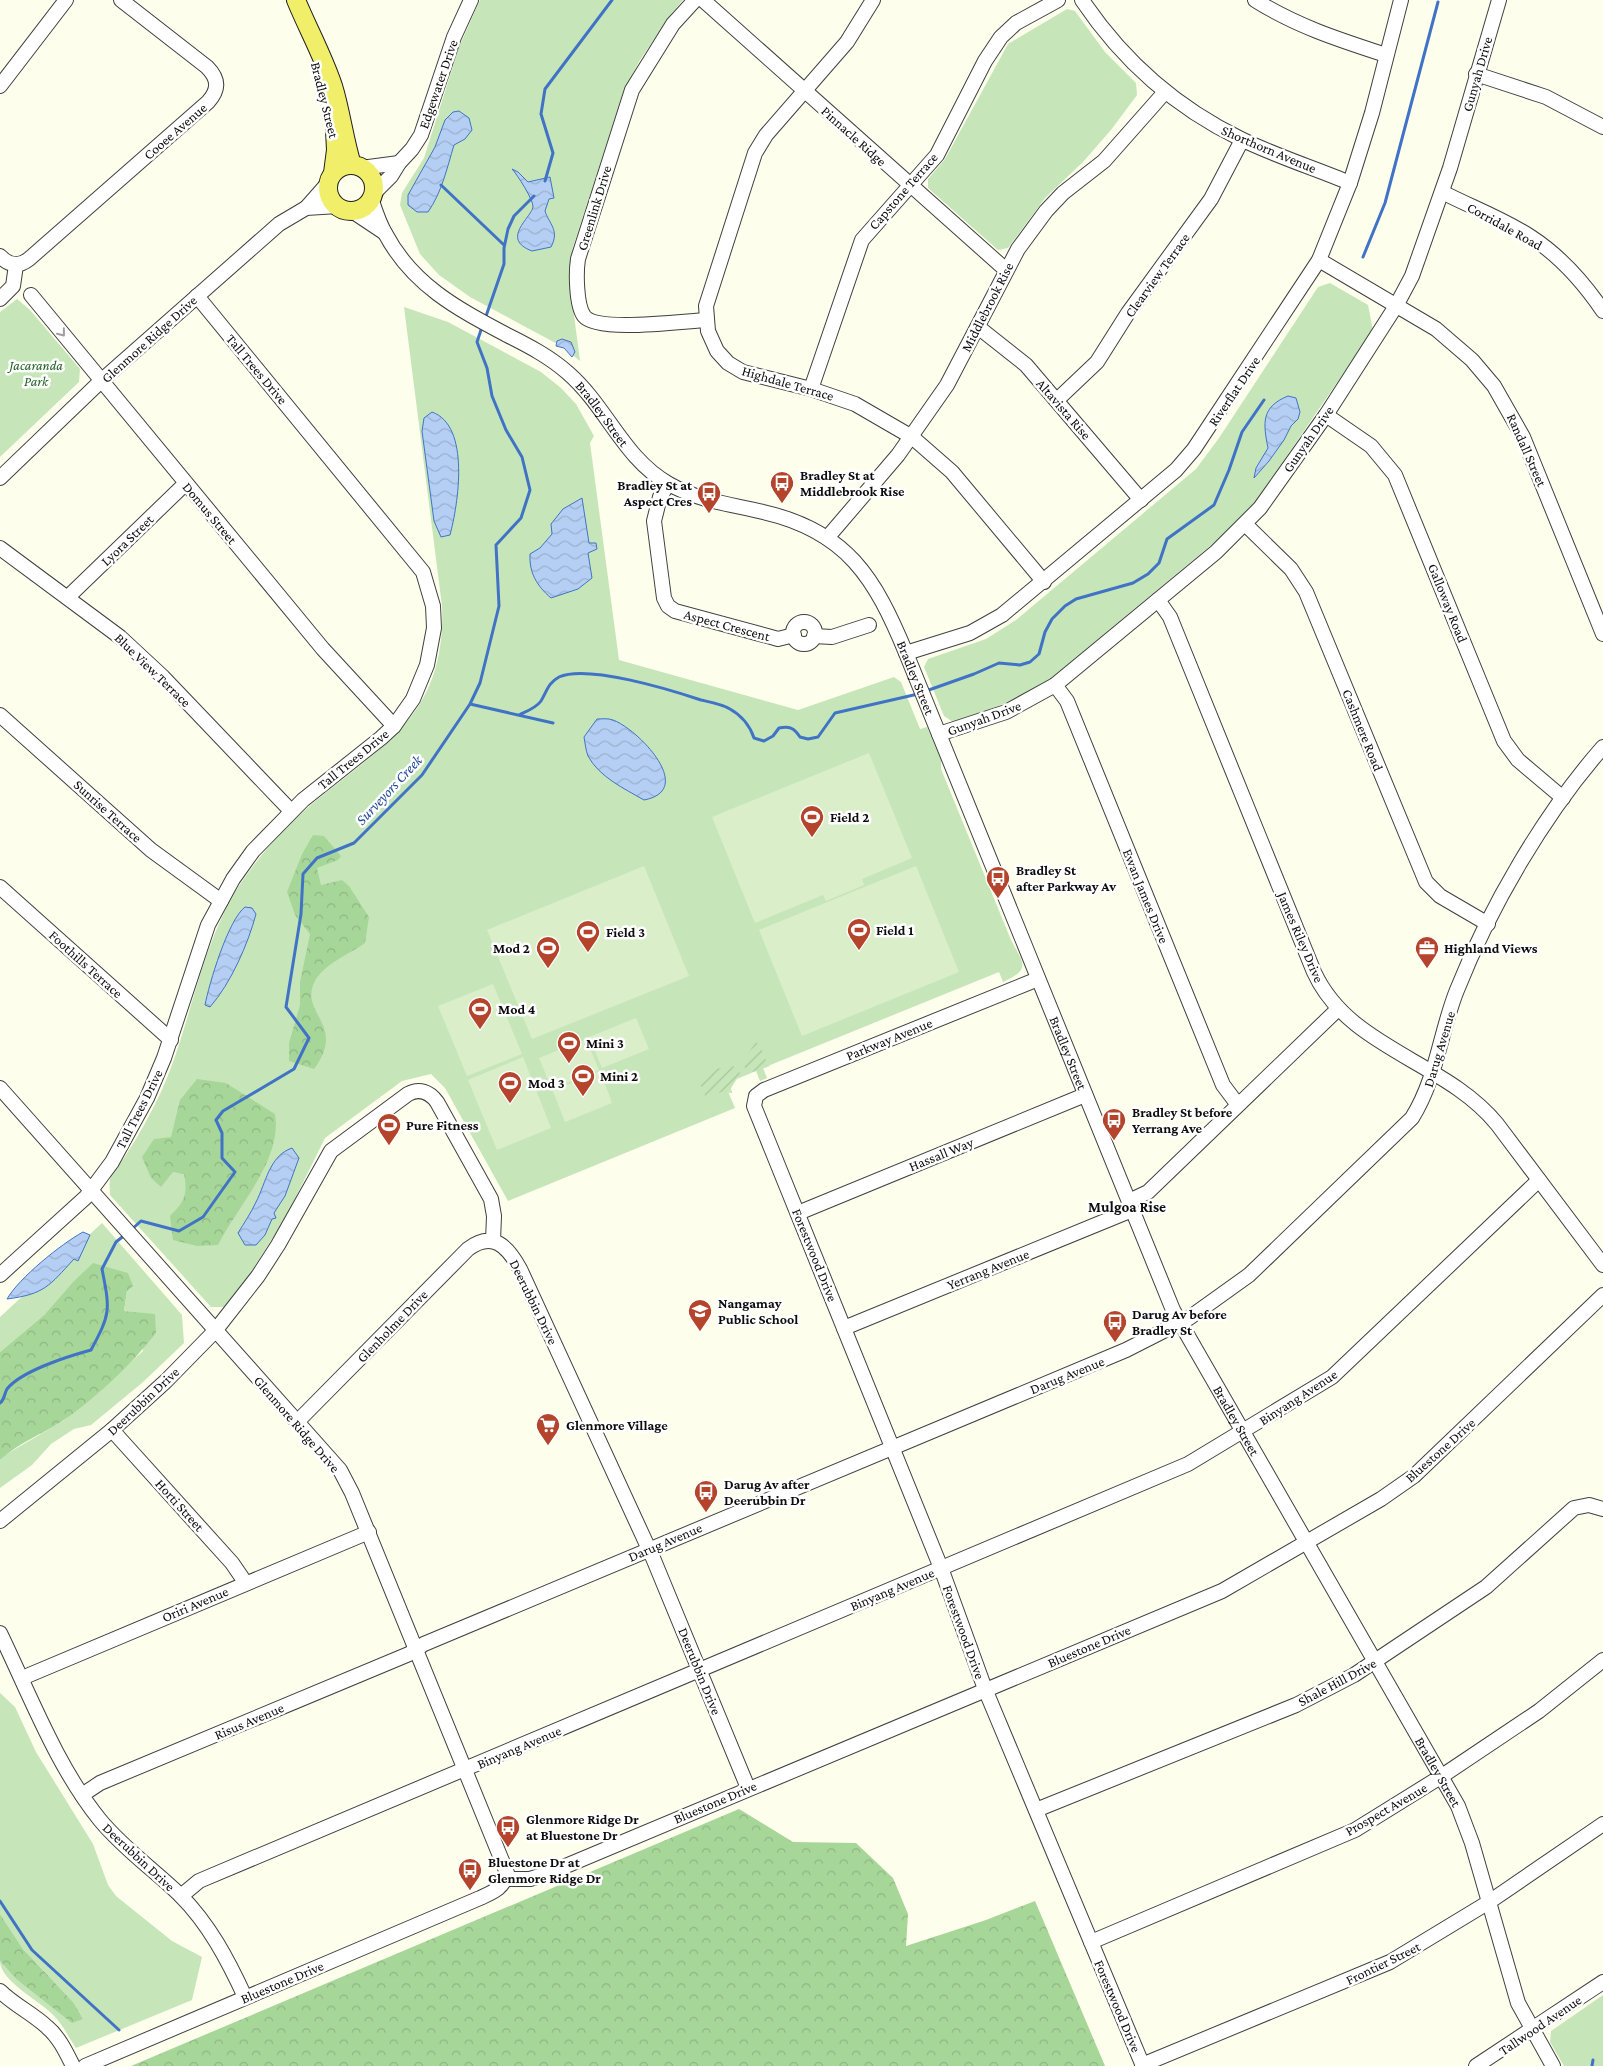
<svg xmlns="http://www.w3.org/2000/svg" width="1603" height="2066" viewBox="0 0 1603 2066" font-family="'Crimson Pro',serif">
	<defs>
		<pattern id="forest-crowns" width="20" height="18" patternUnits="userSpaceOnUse" patternTransform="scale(1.25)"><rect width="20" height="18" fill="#a7d699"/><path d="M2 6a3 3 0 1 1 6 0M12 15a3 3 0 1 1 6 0" fill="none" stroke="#8fb683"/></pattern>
		<pattern id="garden-furrows" width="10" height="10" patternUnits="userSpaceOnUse" patternTransform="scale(1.25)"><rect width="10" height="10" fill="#c6e6b9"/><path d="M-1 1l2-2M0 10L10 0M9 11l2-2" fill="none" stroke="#a9c49e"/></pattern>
		<pattern id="water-waves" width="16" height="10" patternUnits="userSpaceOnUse" patternTransform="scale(1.25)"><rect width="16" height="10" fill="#b5cef3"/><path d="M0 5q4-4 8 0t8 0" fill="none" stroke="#9ab0cf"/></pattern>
	</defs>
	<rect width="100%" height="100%" fill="#fefeed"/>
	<!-- grass -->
	<path fill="#c6e6b9" d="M480,0H683L671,14L640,60L624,90L573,247L569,277L580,361L561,346L470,297L439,275L420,254L400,205L402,193L424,158L459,47Z
		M1067,9L1075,11L1105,52L1136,83L1137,95L1111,130L1083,162L1045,198L1008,248L998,250L928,188V179L945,159L1008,44Z
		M1330,283L1368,305L1373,330L1254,504L1234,526L1050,679C1020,699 988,711 953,722L944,716L924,667L928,659L986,639L1016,620L1196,469L1219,438L1318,287Z
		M17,299L30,310L80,369L79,382L0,457V312Z
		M404,307L448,322L541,372L561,388L576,404L594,436L590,443L619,660L798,710L894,677L901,682L920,729L927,727L941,759V769L1011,940C1023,963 1032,969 1003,982L999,972L763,1068L767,1078L760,1081L756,1071L725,1084L735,1108L508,1201L445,1088L431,1074L402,1081L325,1138L286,1217L247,1278L224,1307H211L110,1195C110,1190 109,1184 110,1180C111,1172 120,1164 124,1158C138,1137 150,1115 161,1092C190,1028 198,956 234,894C255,860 282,829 313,803C386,743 446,714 442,606Z
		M102,1223L182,1315L184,1343L142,1383L91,1425L74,1429L51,1444L32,1465L0,1488V1460L5,1455L63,1421L143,1351L138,1313L124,1311L127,1291L72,1283L44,1315L0,1352V1317Z
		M0,1693L15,1707L36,1752L93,1844L108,1885L116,1896L172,1941L202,1957L192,2000L76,2048C69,2038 64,2027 56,2018C43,2002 0,1982 0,1961L15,1978L83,2019L74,2003L23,1949L0,1914Z
		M1603,1995V2066H1564L1550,2042L1551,2031Z"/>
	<!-- forest -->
	<path fill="url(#forest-crowns)" d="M313,835L324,836L341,856L338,860L317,868L321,885L342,880L349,886L369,917L365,943C348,955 323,964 314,983C300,1014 347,1025 314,1069L289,1061V1043L300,1005V982L310,934L295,915L287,892L302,854Z
		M197,1079L226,1083L275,1114C283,1159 237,1207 218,1245L197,1246L173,1240L170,1216C185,1202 188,1193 184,1174L173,1172L161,1187L151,1178L142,1157L154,1139L171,1137L180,1100Z
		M93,1263L128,1273L133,1286L127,1291L124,1311L155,1314L156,1333C132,1364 94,1400 61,1422C42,1434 17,1444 0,1460V1352L44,1315L72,1283Z
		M739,1809L793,1842L856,1843L893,1878L908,1914L906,1946L986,1920L1035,1901L1105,2066H131Z
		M0,1914L23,1949L74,2003L83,2019L72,2023L15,1978L0,1961Z"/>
	<!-- garden -->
	<path fill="url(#garden-furrows)" d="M756,1042L760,1046L768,1065L770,1066L752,1072L745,1068L743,1061Z
		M733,1066L739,1070L740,1074L731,1088L732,1093L722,1092L705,1096L702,1087L695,1083L714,1069Z"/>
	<!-- pitch -->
	<path fill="#daeeca" d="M869,753L912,858L862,879L864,885L826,901L823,895L755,923L712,817Z
		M644,866L689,976L532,1039L487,930Z
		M916,866L959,972L802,1036L759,930Z
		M493,984L522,1054L467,1076L438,1006Z
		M636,1018L649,1049L602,1068L589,1037Z
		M586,1039L599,1070L552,1089L539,1058Z
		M523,1057L551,1128L497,1150L468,1080Z
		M600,1071L612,1103L565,1122L553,1091Z"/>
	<!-- water -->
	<path fill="url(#water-waves)" stroke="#4073c6" d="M459,111L469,118L472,130L465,139L454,145C447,168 442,192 428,212H417L408,205V195L435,147L445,120L453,112Z
		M512,169L518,172L528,182L550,177L554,198L549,199L545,211C549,224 560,230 551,247L532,251C500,239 531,218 533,207C534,201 517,174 512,169Z
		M562,339L571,342L575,352L572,357L564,348L556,346L557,341Z
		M1288,396L1296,398L1300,412L1298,419L1291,426L1284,440L1269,461L1254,478L1256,468L1268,448C1263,423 1261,407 1288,396Z
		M432,412C471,426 458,505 450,535L441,537L434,521L422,431L424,418Z
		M582,498L589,543H596L597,549L588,553L592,578L578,589L551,598C537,586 529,573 530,554L540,548L552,534L551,524L563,509Z
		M597,719C602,719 608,718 613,720C638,729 697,790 644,800C625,789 599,777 588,756C586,751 585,743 584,737Z
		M245,907L252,908L256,914C248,944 231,983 210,1007L205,1005C209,984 228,920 245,907Z
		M292,1148L299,1158L285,1196L274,1213L276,1218L272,1219L265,1235L256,1245H245L238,1233C244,1223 251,1213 256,1202C266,1183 269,1156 292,1148Z
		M83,1232L90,1235L78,1261L74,1259C49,1286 45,1294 7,1299C19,1278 61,1244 83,1232Z"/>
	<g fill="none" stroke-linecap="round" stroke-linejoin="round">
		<!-- stream -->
		<path stroke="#4073c6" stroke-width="3" d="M545,181L553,153L541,114L545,89L612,0
			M441,185L504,245
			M1363,257L1385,203L1438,2
			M485,319L504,264V248L508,229L514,216L534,196
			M926,691L974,674L999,663L1020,665L1030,662L1039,654L1045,632L1052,619L1065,606L1076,599L1133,583L1148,574L1159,563L1167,539L1214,505L1229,470L1242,432L1264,400
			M470,704L553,723
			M519,715C527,711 536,708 541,701C547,691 548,683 559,677C587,664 671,690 701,700C710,702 722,704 730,709C741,715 750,726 754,738L764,741L773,736L779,728C790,726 794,728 800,737L808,739L818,737L835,713L918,694
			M131,1230L141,1221L179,1231L203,1217L235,1172L222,1158V1133L216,1120L223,1111L294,1069L309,1038L286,1007L301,914L303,874L317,858L354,843L422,775L470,704L480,683L499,606L496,545L521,518L530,490L522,457L506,430L492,396L487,368L477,342L482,327
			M0,1403C5,1399 4,1394 7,1389C21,1371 69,1356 91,1350C111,1313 110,1310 102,1269L116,1242L126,1234
			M0,1901L32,1950L119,2030
			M1592,2066L1593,2060"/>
		<!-- minor casing -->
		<g stroke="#404040" stroke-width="16">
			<g id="minor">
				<path d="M695,0L673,24L632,90L578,259C576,272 576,305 584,316C597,333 684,321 706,320"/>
				<path d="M703,0L1006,270"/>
				<path d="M873,0L847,42L766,135L755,153L706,306L708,331L717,351L728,363L743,372L811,389L855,404L912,437L952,472L1044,582"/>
				<path d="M1082,0C1123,61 1175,107 1241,139C1276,156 1314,168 1350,183"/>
				<path d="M1255,0C1296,26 1340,40 1386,55"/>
				<path d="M1476,74L1546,97L1603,127"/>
				<path d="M0,86L66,0"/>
				<path d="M361,168L399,163"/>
				<path d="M1442,192C1471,207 1504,219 1531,237C1560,256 1584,283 1603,311"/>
				<path d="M373,194L391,176L399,163L412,149L421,135L454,37L471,0"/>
				<path id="s1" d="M371,198C375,210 379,223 385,233C412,285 458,309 507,335C529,346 550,357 568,373C607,407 623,458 669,484C699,501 730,504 763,512C847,531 875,578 906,653L1173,1310L1458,1806L1472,1843L1518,2003L1553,2066"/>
				<path d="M306,208L328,183"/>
				<path d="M352,211L385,233"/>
				<path d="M0,256C9,266 19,267 29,259L208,102C219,90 219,79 207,67L121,0"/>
				<path d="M1319,260L1436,329L1472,360L1494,386L1523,437L1603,634"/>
				<path d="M31,295L323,649L394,726"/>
				<path d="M0,299L13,286L16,265"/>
				<path d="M978,327L1026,365L1141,500"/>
				<path d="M811,389L862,240L937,155L985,61L1001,37L1016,23L1058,0"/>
				<path d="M1057,400L1097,362L1128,313L1211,199L1242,140"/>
				<path d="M1326,415L1371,446L1395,475L1504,741L1518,760L1563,798"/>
				<path d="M0,478L101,381L279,224L306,208L338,206"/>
				<path d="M668,484L660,497L654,521L664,598L668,606L675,611L771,637L778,639L794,635"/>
				<path d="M1245,524L1291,569L1306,592L1426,882L1440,896L1488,924"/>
				<path d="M827,538L898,455L947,385L1018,249L1046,211L1063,193L1104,161L1165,92"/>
				<path d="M0,548L120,637L163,677L291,811"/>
				<path d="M69,596L185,484"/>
				<path d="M1158,600L1170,617L1314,972C1349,1049 1446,1061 1497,1124L1603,1265"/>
				<circle cx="804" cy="633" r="11"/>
				<path d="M814,636L832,637L869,625"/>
				<path d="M906,653L970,633L1002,615L1176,470L1194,449L1319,260L1350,183L1372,113L1401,0"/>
				<path d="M1055,685L1067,701L1223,1085L1238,1105"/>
				<path d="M0,715L151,850L221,901"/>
				<path d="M939,734L1006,712L1055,685L1216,552L1260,508L1326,415L1396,306L1412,276L1450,168L1499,0"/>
				<path d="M0,887L171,1040"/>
				<path d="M1038,979L764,1090L756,1096L754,1106L941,1568L985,1689L1143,2066"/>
				<path d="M0,1088L340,1470L352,1493L507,1873C504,1888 493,1892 480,1898L85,2066"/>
				<path d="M1129,1201L1148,1192L1338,1009"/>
				<path d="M798,1213L1085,1095"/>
				<path d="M0,1275L86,1197L112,1162L147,1098L164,1058L208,925L233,879L253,851L303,800L381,738L394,726L413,699L427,665L434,628L433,606L423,572L197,296"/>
				<path d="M844,1328L1132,1210"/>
				<path d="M297,1422L468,1249C493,1230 508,1247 520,1269L653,1558L748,1788"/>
				<path d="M112,1430L232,1563L245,1582"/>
				<path d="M0,1521L112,1430L166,1381L215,1331L258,1276L278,1245L331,1151L408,1094C419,1088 429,1091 437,1102L491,1199L494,1216L493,1241"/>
				<path d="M0,1633C30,1695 57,1767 100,1820C124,1849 153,1869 180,1895C209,1924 228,1960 245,1997"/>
				<path d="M22,1678L369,1532"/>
				<path d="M82,1795L100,1783L409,1654L424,1644L1126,1350L1189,1318L1249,1275L1412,1118C1437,1078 1440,1032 1457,990C1490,907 1544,814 1603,747"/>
				<path d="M1036,1810L1296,1705L1354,1675L1486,1587L1574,1508L1589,1505L1603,1509"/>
				<path d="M506,1879H530L549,1873L1222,1591L1381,1499L1414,1476L1603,1295"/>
				<path d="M181,1896L199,1881L1188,1464L1332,1377L1539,1180"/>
				<path d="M1091,1942L1355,1830L1442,1776L1539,1711L1603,1660"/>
				<path d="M0,1991C14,2005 32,2013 47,2027C59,2037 66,2052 73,2066"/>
				<path d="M1142,2065L1390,1962L1489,1902L1603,1824"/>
				<path d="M1476,2066L1603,1982"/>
			</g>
		</g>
		<!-- major casing -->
		<g stroke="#1e1e1e" stroke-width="20">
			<path id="major" d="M296,0C308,29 323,56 333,86C341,112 344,139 352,165
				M328 188a23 23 0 1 1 46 0a23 23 0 1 1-46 0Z
				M333,173L336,150L335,131"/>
		</g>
		<!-- minor -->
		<use href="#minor" stroke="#fff" stroke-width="14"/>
		<!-- major -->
		<use href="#major" stroke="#f1ee6a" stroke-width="18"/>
	</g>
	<!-- one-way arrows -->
	<defs><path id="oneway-chevron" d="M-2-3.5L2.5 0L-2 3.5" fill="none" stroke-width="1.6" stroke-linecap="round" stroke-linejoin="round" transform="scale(1.25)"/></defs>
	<use stroke="#9e9e9e" href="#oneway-chevron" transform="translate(62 333) rotate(51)"/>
	<!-- icons -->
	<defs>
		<g id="bus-pin" transform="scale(1.25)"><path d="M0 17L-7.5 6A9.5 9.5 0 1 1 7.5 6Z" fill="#b5442c" stroke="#fff"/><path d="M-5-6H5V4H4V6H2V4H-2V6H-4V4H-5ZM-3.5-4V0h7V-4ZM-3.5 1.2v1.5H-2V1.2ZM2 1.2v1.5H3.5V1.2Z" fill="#fff"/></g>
		<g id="stadium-pin" transform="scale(1.25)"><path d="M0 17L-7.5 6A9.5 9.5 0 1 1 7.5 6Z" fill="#b5442c" stroke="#fff"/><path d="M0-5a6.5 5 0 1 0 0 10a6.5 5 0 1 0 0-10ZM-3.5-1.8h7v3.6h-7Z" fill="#fff"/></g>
		<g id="office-pin" transform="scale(1.25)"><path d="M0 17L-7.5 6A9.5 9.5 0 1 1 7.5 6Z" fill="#b5442c" stroke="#fff"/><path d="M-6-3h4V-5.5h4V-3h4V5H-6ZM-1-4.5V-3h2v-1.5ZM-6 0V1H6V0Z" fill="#fff"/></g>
		<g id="school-pin" transform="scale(1.25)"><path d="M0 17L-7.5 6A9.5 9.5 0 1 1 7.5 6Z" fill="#b5442c" stroke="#fff"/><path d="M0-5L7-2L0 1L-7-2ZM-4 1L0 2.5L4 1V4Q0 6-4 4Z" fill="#fff"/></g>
		<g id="supermarket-pin" transform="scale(1.25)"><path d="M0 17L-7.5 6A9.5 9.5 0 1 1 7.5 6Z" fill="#b5442c" stroke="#fff"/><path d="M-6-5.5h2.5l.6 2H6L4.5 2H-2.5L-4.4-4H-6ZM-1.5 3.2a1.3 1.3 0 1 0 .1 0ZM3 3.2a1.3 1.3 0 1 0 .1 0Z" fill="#fff"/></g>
	</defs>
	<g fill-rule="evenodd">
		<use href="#bus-pin" x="782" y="483"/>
		<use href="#bus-pin" x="709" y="493"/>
		<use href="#stadium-pin" x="812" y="817"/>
		<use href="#bus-pin" x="998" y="878"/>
		<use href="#stadium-pin" x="859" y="930"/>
		<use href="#stadium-pin" x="588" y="932"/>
		<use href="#stadium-pin" x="548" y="948"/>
		<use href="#office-pin" x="1427" y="948"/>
		<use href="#stadium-pin" x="480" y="1009"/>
		<use href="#stadium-pin" x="569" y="1043"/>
		<use href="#stadium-pin" x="583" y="1076"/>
		<use href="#stadium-pin" x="510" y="1083"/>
		<use href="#bus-pin" x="1114" y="1120"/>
		<use href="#stadium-pin" x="389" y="1125"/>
		<use href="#school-pin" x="700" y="1311"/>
		<use href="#bus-pin" x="1115" y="1322"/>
		<use href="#supermarket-pin" x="548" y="1425"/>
		<use href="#bus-pin" x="706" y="1492"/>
		<use href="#bus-pin" x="508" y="1827"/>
		<use href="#bus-pin" x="470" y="1870"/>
	</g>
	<g text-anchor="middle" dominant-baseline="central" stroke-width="5" stroke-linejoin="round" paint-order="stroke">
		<!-- street labels -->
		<g font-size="14" fill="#0d0d0d" stroke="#fff">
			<text transform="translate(1477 74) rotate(-74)">Gunyah Drive</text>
			<text transform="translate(438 84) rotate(-71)">Edgewater Drive</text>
			<text transform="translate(325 100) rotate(76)">Bradley Street</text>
			<text transform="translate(175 131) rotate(-41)">Cooee Avenue</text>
			<text transform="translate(854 136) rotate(42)">Pinnacle Ridge</text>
			<text transform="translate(1269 149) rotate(23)">Shorthorn Avenue</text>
			<text transform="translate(903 191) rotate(-49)">Capstone Terrace</text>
			<text transform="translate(594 208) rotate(-73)">Greenlink Drive</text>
			<text transform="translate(1505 226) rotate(29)">Corridale Road</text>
			<text transform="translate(1157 275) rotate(-54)">Clearview Terrace</text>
			<text transform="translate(987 307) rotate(-63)">Middlebrook Rise</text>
			<text transform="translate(149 339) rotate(-42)">Glenmore Ridge Drive</text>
			<text transform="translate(257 369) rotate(50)">Tall Trees Drive</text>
			<text transform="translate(788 383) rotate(16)">Highdale Terrace</text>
			<text transform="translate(1234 391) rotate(-56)">Riverflat Drive</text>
			<text transform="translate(1064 409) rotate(49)">Altavista Rise</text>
			<text stroke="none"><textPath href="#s1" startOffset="325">Bradley Street</textPath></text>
			<text transform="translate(1308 439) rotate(-55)">Gunyah Drive</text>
			<text transform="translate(1527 450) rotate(66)">Randall Street</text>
			<text transform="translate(210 513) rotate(50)">Domus Street</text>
			<text transform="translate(127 540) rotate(-44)">Lyora Street</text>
			<text transform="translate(1448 603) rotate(68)">Galloway Road</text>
			<text transform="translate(727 625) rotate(15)">Aspect Crescent</text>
			<text transform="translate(153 670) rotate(44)">Blue View Terrace</text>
			<text stroke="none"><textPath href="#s1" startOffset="759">Bradley Street</textPath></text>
			<text transform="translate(984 718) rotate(-20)">Gunyah Drive</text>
			<text transform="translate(1363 730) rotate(68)">Cashmere Road</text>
			<text transform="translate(353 759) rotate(-39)">Tall Trees Drive</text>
			<text transform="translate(108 811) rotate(42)">Sunrise Terrace</text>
			<text transform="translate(1146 896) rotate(68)">Ewan James Drive</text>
			<text transform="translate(1301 937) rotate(67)">James Riley Drive</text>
			<text transform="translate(86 964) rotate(42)">Foothills Terrace</text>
			<text transform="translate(889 1039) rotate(-22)">Parkway Avenue</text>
			<text transform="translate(1439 1049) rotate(-73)">Darug Avenue</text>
			<text stroke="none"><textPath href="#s1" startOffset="1164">Bradley Street</textPath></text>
			<text transform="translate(139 1109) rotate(-63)">Tall Trees Drive</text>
			<text transform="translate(941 1154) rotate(-22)">Hassall Way</text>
			<text transform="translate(815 1255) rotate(68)">Forestwood Drive</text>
			<text transform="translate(988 1269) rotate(-22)">Yerrang Avenue</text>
			<text transform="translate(534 1302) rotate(64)">Deerubbin Drive</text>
			<text transform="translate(392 1326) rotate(-46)">Glenholme Drive</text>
			<text transform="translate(1067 1375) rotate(-22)">Darug Avenue</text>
			<text transform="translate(1298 1397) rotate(-33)">Binyang Avenue</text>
			<text transform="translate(143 1401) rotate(-43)">Deerubbin Drive</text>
			<text stroke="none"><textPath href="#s1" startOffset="1569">Bradley Street</textPath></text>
			<text transform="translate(297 1424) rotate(49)">Glenmore Ridge Drive</text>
			<text transform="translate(1440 1450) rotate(-42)">Bluestone Drive</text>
			<text transform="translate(180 1505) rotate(48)">Horti Street</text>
			<text transform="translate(665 1542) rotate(-23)">Darug Avenue</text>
			<text transform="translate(892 1589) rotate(-23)">Binyang Avenue</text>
			<text transform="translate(195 1604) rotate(-23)">Oriri Avenue</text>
			<text transform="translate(964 1632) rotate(70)">Forestwood Drive</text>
			<text transform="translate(1089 1646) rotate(-23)">Bluestone Drive</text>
			<text transform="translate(700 1671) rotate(68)">Deerubbin Drive</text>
			<text transform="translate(1337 1682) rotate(-28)">Shale Hill Drive</text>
			<text transform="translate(249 1721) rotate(-23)">Risus Avenue</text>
			<text transform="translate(519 1747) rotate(-23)">Binyang Avenue</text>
			<text stroke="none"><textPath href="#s1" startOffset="1974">Bradley Street</textPath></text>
			<text transform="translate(715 1802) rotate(-23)">Bluestone Drive</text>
			<text transform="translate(1386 1809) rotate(-30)">Prospect Avenue</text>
			<text transform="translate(139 1857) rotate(43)">Deerubbin Drive</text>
			<text transform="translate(1383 1963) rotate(-26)">Frontier Street</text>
			<text transform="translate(282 1982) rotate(-23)">Bluestone Drive</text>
			<text transform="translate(1118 2006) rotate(67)">Forestwood Drive</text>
			<text transform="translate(1540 2025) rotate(-34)">Tallwood Avenue</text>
		</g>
		<!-- park labels -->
		<g font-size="14" font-style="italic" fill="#216122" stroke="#fff">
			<text x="36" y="365">Jacaranda<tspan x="36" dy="16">Park</tspan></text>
		</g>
		<!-- poi labels -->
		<g font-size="14" font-weight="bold" fill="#0d0d0d" stroke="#fff" text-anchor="start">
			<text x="800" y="475">Bradley St at<tspan x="800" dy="16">Middlebrook Rise</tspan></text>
			<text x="692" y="485" text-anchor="end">Bradley St at<tspan x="692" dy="16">Aspect Cres</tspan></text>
			<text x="830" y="817">Field 2</text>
			<text x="1016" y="870">Bradley St<tspan x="1016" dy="16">after Parkway Av</tspan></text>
			<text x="876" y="930">Field 1</text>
			<text x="606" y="932">Field 3</text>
			<text x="530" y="948" text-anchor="end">Mod 2</text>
			<text x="1444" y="948">Highland Views</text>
			<text x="498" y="1009">Mod 4</text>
			<text x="586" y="1043">Mini 3</text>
			<text x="600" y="1076">Mini 2</text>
			<text x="528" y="1083">Mod 3</text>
			<text x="1132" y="1112">Bradley St before<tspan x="1132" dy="16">Yerrang Ave</tspan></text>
			<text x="406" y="1125">Pure Fitness</text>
			<text x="718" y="1303">Nangamay<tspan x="718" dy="16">Public School</tspan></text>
			<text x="1132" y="1314">Darug Av before<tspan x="1132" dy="16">Bradley St</tspan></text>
			<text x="566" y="1425">Glenmore Village</text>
			<text x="724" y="1484">Darug Av after<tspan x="724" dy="16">Deerubbin Dr</tspan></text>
			<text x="526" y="1819">Glenmore Ridge Dr<tspan x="526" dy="16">at Bluestone Dr</tspan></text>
			<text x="488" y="1862">Bluestone Dr at<tspan x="488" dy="16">Glenmore Ridge Dr</tspan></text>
		</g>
		<!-- water labels -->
		<g font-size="15" font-style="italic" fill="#1d4798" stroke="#fff">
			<text transform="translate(389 790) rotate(-47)">Surveyors Creek</text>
		</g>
		<!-- neighbourhood labels -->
		<g font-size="15" font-weight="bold" fill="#0d0d0d" stroke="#fff">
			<text x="1127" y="1207">Mulgoa Rise</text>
		</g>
	</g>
</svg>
